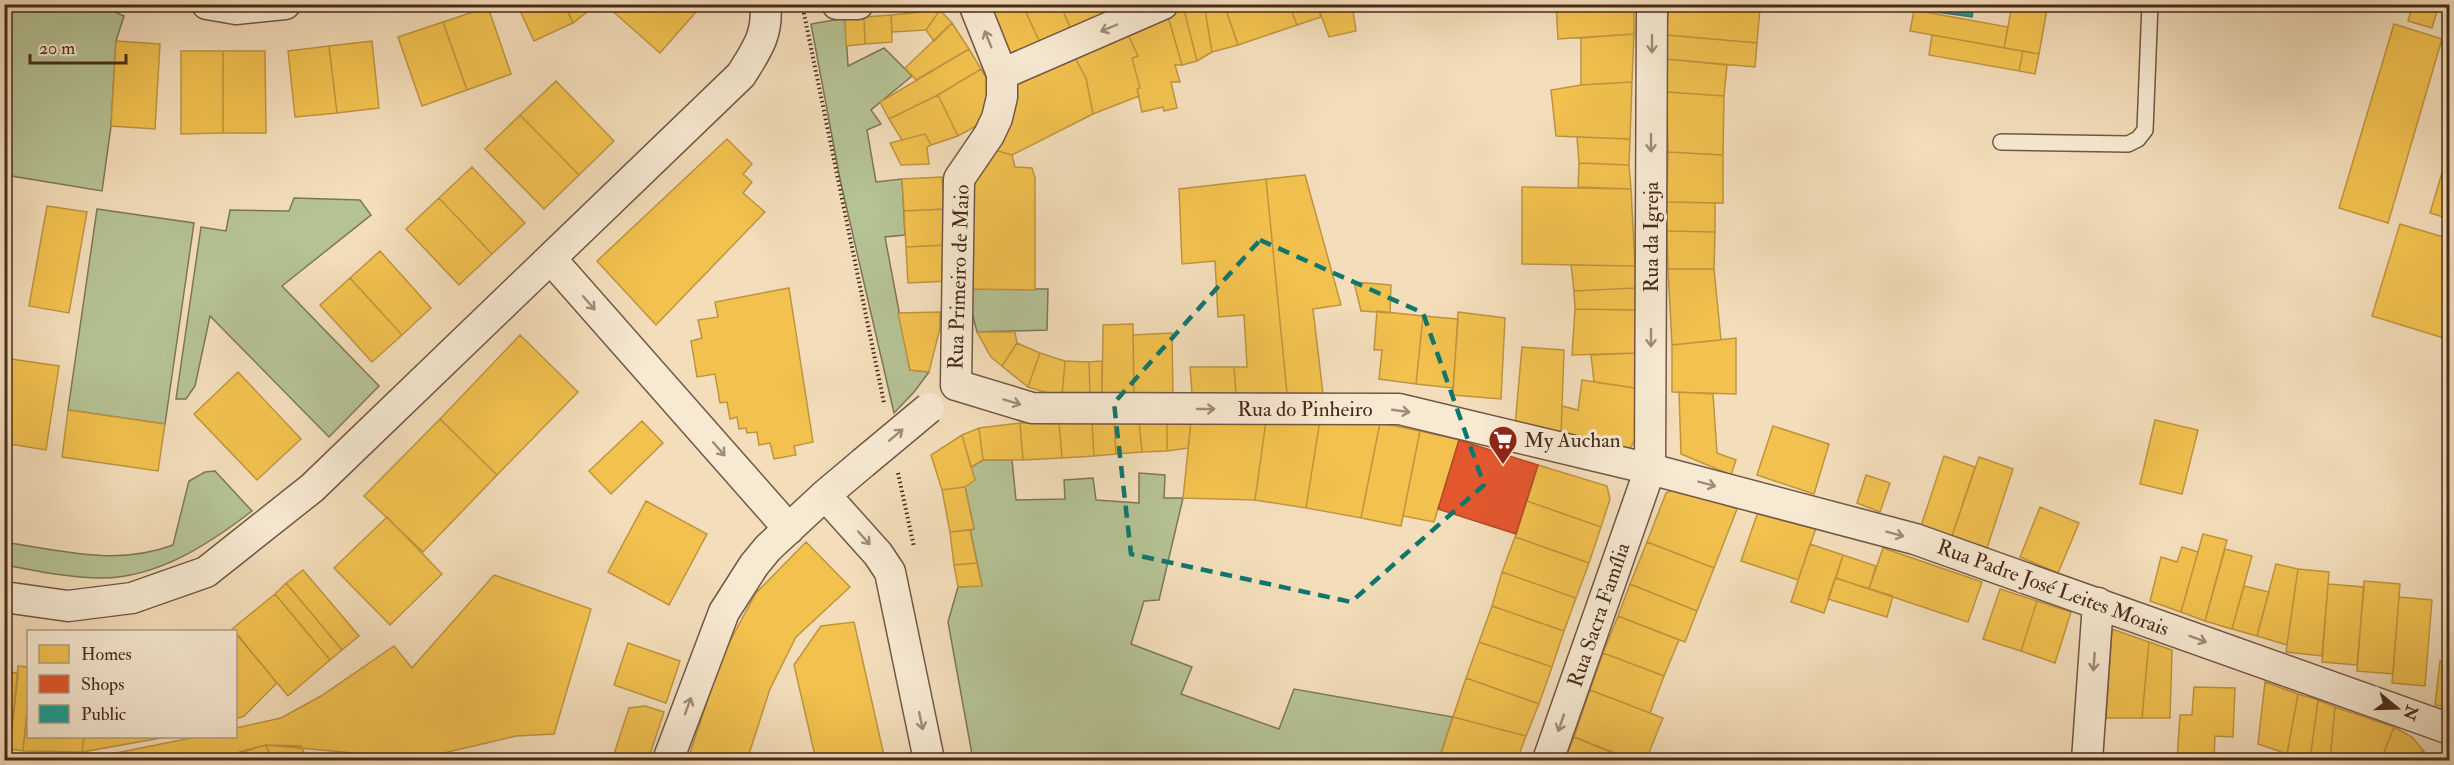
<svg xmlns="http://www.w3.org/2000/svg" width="2454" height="765" viewBox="0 0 2454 765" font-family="'IM FELL Double Pica',serif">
	<rect width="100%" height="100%" fill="#f3ddba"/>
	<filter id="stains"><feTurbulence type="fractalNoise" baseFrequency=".00333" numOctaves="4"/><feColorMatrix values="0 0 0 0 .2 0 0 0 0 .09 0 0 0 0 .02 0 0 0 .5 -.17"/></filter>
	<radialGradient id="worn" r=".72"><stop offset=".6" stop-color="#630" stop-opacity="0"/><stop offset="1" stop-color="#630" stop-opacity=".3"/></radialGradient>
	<!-- green -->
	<path fill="#b5c294" stroke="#7e7658" stroke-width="1.5" d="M5,5H100L124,16L116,41L111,126L102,191L5,175V178Z
		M845,18L848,66L884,48L912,76L871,110L881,124L867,130L876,182L902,179L905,235L885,237L910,370L929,372L914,392L894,413L840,179L811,24Z
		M294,198L360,200L371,215L282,286L379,386L329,437L210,316L195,386L186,399H176L201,227L226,231L230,210L289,211Z
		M97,209L194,223L165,424L68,410Z
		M966,289H1048L1047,330L977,332Z
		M983,460H1012L1016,500L1065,499L1064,480L1093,478L1096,500L1139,503V473L1165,475L1164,498H1183L1159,600L1144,601L1131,644L1192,667L1181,694L1279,729L1294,689L1453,717L1439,760H973L948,622L958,587L982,585L970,530L974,529L965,487L971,467Z
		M215,471L252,511C209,544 158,578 101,578C69,578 36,571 5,565V542C61,551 118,566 173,545L189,481L205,472Z"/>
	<!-- homes -->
	<path fill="#f2c14e" stroke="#bf943f" stroke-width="1.5" d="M517,4H564L573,23L534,41Z
		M564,4H597L573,23Z
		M612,4H703L660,53L609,8Z
		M984,4H1022L1043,49L1012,63Z
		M1022,4H1060L1073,34L1043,49Z
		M1060,4H1098L1106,21L1073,34Z
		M1098,4H1136L1106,21Z
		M1186,4H1204L1212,52L1197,61L1183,6Z
		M1204,4H1224L1238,45L1212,52Z
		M1224,4H1289L1297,25L1238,45Z
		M1289,4H1317L1321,17L1297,25Z
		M1317,4H1352L1356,31L1329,37Z
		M1556,4H1634V34L1558,39Z
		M1668,4H1717L1760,8L1757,43L1667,35Z
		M2012,4H2048L2039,54L2004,48Z
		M2413,4H2439L2432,28L2408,21Z
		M1183,6L1197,61L1182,65L1167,13Z
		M488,7L511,74L467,90L443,22Z
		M940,10L926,30L892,32L891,15Z
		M940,10L952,23L934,41L926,30Z
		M1914,10L2008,27L2004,48L1910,31Z
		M1167,13L1182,65H1175L1180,82H1171L1177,108L1164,111L1163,107L1142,112L1137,89L1140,88L1132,58L1138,56L1127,32Z
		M891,15L892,42L865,44L864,17Z
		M864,17L865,44L846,46L845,18Z
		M443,22L467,90L422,106L398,37Z
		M952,23L969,49L916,80L905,68Z
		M2394,24L2442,39L2388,223L2339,208Z
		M1127,32L1138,56L1132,58L1140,88L1137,89L1139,96L1093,114L1086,78L1074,56Z
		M1634,34L1632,82L1581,85V38Z
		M1667,35L1757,43L1755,67L1666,59Z
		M1932,35L2023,51L2019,71L1929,55Z
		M116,41L160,44L155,129L111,126Z
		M372,41L379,108L337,113L329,46Z
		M329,46L337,113L295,117L288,51Z
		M969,49L981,69L938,95L889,119L880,102Z
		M181,51H223V133L181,134Z
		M223,51H265L266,133H223Z
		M2023,51L2039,54L2035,74L2019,71Z
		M1074,56L1086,78L1093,114L1012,155L991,149L1011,83Z
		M1666,59L1727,65L1724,96L1667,92Z
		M981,69L989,82L987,120L958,136L938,95Z
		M556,81L614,141L579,175L520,115Z
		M1632,82L1630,139L1556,136L1551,90L1581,85Z
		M1667,92L1724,96L1723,155L1668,152Z
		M938,95L958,136L931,145L925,134L902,140L889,119Z
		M520,115L579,175L544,209L485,149Z
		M925,134L931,145L927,147L929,164L901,165L890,143Z
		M1577,137L1630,139L1629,165L1579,163Z
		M727,139L752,164L743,174L752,182L743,193L765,212L656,325L597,261Z
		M991,149L1012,155L1015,167L1032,168L1035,178V290L966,289L968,202L975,180Z
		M1668,152L1723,155V203L1667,202Z
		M1579,163L1629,165L1631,189L1578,187Z
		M472,167L525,223L492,254L439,198Z
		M2442,173L2450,175V219L2430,213Z
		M1305,175L1341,305L1313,309L1323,394L1287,393L1266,179Z
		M942,177L944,209L904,211L902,179Z
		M1266,179L1287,393L1236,394L1234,367H1247L1244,315L1218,317L1215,261L1182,264L1179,189Z
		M1522,187L1631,189L1635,266L1522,264Z
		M439,198L492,254L459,285L406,229Z
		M1667,202L1715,203V232L1667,231Z
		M47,206L87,212L69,313L29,306Z
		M944,209L946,245L906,247L904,211Z
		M2400,224L2450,239V340L2372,316Z
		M1667,231L1715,232L1714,269H1668Z
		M946,245L948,281L908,283L906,247Z
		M380,251L431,308L402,335L350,278Z
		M1571,265L1635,266V288L1574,291Z
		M1668,269H1714L1721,340L1672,345Z
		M350,278L402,335L372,362L320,305Z
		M1354,282L1391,285L1390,313L1361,311Z
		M789,288L813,442L794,446L796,455L774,459L770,443L759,445L757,432L747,433L746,428L739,429L737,417L730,419L727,402L720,403L715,374L697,377L691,341L702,338L698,320L718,317L715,302Z
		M1635,288L1636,310L1575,309L1574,291Z
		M1575,309L1636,310L1635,353L1572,355Z
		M1377,311L1423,316L1416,384L1379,379L1382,350H1374Z
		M940,312V328L929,372L910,370L898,313Z
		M1458,312L1505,318L1501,399L1453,395Z
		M1423,316L1458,319L1453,388L1416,384Z
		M1133,324L1134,397H1102L1103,325Z
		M977,332H1015L1017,343L1002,366L991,357Z
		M1172,333L1173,395L1134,397L1133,335Z
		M520,335L578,392L497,475L440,419Z
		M1736,338V394L1672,392V345Z
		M1017,343L1040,353L1028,387L1002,366Z
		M1522,347L1564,350L1561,435L1515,426Z
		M1040,353L1065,361L1062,397L1028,387Z
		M1635,353V388L1594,382L1591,355Z
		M4,358L59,366L46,450L4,443Z
		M1065,361L1089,362L1090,397H1062Z
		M1102,361V397H1090L1089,362Z
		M1190,367H1234L1236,394L1192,393Z
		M238,372L301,439L257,480L194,414Z
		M1582,380L1635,388V439L1631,447L1624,450L1561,435L1562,406L1578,410Z
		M1679,392L1713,394L1717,453L1736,460L1731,475L1681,454Z
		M68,410L165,424L158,471L62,457Z
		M440,419L497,475L423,552L364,496Z
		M1320,420L1380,423L1361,518L1306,508Z
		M1320,420L1306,508L1255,500L1266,421Z
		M2155,420L2198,430L2182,494L2140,484Z
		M642,421L663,443L611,494L589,471Z
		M1139,421H1167V451L1142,452Z
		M1139,421L1142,452L1116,454L1114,422Z
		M1167,421L1191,422L1188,448L1167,451Z
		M1266,421L1255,500L1183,498L1191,422Z
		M1059,422H1092L1094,456L1062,458Z
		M1059,422L1062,458L1023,460L1020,423Z
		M1092,422H1114L1116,454L1094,456Z
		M1020,423L1023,460H983L979,428Z
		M1380,423L1420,431L1401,526L1361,518Z
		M1773,426L1829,444L1814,494L1757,475Z
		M979,428L983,460L971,467L962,435Z
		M1420,431L1459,440L1434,522L1403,516Z
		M962,435L975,480L965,487L942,490L931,455Z
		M1944,456L1975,467L1951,539L1920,529Z
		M1979,457L2013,469L1986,551L1951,539Z
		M1538,465L1607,486L1610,499L1601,527L1527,501Z
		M1866,475L1890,483L1880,512L1857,503Z
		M965,487L974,529L950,532L942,490Z
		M1676,488L1737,509L1714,568L1647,542L1666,493Z
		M646,501L707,534L669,605L608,572Z
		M1527,501L1601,527L1589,563L1515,537Z
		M2040,507L2079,523L2058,573L2020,557Z
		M1759,509L1816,528L1798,580L1741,561Z
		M387,517L442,574L390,625L334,568Z
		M970,530L977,563L954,565L950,532Z
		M2203,534L2227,540L2205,621L2181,612Z
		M1515,537L1589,563L1576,598L1502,572Z
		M806,542L850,587L796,637L770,689L747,760H710L690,753L723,654L756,593Z
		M1647,542L1714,568L1697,611L1630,584Z
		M1810,544L1843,555L1824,613L1791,602Z
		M2182,547L2198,552L2181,612L2150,601L2161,557L2177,562Z
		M1883,548L1982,582L1968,622L1869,589Z
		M2225,549L2252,556L2232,629L2205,621Z
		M1843,555L1876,566L1869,589L1836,578Z
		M977,563L982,586L958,587L954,565Z
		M2276,564L2298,569L2287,645L2257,636Z
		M2298,569L2329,572L2322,656L2286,652Z
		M303,570L359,636L342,650L286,583Z
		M1502,572L1576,598L1564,631L1492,606Z
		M494,575L591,609L554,734L516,736L435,755L365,754L266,745L239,753L225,760H81L201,736H236V728L281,718L321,696L394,646L412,668Z
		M1835,578L1893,596L1887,617L1828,599Z
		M2364,581L2400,584L2393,674L2357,671Z
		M286,583L342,650L330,660L275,594Z
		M1630,584L1697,611L1685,642L1618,616Z
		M2328,584L2364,587L2357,665L2322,662Z
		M2244,586L2269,592L2257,636L2232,629Z
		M2000,589L2037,601L2021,651L1983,639Z
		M275,594L330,660L288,696L232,629Z
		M2399,597L2432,600L2425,686L2392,683Z
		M2037,601L2071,612L2055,663L2021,651Z
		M1492,606L1564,631L1552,667L1479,642Z
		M1618,616L1679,640L1664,676L1603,653Z
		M854,622L885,760H816L794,665L821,626Z
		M2112,629L2149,642L2142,718H2106Z
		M236,633L277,683L244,716L236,719Z
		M1479,642L1552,667L1539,704L1466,678Z
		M2149,642L2172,650L2170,718H2142Z
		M628,643L680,661L666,703L614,685Z
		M1603,653L1664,676L1650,713L1590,690Z
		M2440,661L2450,663V708L2435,705Z
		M18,666L28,667V701L23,751L10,749Z
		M4,672L18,673L10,749H4Z
		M1466,678L1539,704L1526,736L1453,717Z
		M2265,682L2298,694L2287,754L2258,744Z
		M2194,687L2235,688L2233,737L2215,736L2214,760H2177L2180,715H2192Z
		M1590,690L1663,718L1646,760H1633L1574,737Z
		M2298,694L2318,700L2310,760L2287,754Z
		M2318,700L2335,707L2330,760H2310Z
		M28,701V736H84L82,752L23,751Z
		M645,706L664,712L648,760H612L629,708Z
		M2335,707L2394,727L2381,760H2330Z
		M1453,717L1526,736L1517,760H1439Z
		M2394,727L2412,737L2423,750L2412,760H2381Z
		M84,736H172L82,752Z
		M1574,737L1613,753L1610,760H1565Z
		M266,745L272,760H242L239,752Z
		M266,745L301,746L307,760H272Z
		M2423,750L2431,760H2412Z
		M690,753L710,760H686Z"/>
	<!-- shops -->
	<path fill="#e4572e" stroke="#b54a29" stroke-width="1.5" d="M1459,440L1538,465L1516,534L1438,509Z"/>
	<!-- public -->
	<path fill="#17a398" stroke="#267f73" stroke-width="1.5" d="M1880,4H1974L1972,17Z"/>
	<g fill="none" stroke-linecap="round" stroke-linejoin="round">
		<!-- lane casing -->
		<g stroke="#735744" stroke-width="18">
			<path id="lane" d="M2001,142L2128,144L2138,139L2145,130L2150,4"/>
		</g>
		<!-- street casing -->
		<g stroke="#735744" stroke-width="33">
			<path id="street" d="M207,4L236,9L285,4
				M837,4H858
				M1002,74L1163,4
				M551,259L789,529
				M956,385L1032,408L1399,409L1650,469L1915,539L2450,729
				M956,385L959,179L989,135L997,118L1002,97V74L974,4
				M825,495L878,554L890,572L929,760
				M4,597L68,606L132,598L206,572L312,488L741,75C756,51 769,34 765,4
				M668,760L724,612L754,565L768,548L825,495L863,463
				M1548,760L1650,469L1652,4
				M2087,760L2098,603"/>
		</g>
		<!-- path -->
		<path stroke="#482a1d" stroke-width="4" stroke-dasharray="1.5 3" stroke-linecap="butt" d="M802,4L884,403
			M898,473L914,547"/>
		<!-- lane -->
		<use href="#lane" stroke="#f7e9d2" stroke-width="15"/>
		<!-- street -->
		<use href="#street" stroke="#f7e9d2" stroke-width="30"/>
		<!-- street-bridge casing -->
		<g stroke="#735744" stroke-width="33" stroke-linecap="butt">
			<path id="street-bridge" d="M863,463L929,408"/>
		</g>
		<!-- street-bridge -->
		<use href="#street-bridge" stroke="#f7e9d2" stroke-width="30"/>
	</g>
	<!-- one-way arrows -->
	<defs><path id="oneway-shaft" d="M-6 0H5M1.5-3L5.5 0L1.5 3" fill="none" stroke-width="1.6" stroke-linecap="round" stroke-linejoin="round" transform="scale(1.5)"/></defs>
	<g stroke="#a08a78">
		<use href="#oneway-shaft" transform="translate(1109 28) rotate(157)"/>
		<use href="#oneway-shaft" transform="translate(988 39) rotate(-112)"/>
		<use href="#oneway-shaft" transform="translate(1652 44) rotate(90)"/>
		<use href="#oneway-shaft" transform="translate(1651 143) rotate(90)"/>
		<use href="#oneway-shaft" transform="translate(589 303) rotate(49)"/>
		<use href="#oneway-shaft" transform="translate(1651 338) rotate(90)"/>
		<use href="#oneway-shaft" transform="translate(1012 402) rotate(17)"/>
		<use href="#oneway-shaft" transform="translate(1206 409)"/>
		<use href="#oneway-shaft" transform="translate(1401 411) rotate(8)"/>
		<use href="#oneway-shaft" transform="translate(896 435) rotate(-40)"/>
		<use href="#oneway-shaft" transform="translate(719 449) rotate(49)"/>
		<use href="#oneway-shaft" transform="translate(1707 484) rotate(15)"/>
		<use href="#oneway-shaft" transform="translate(1895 534) rotate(15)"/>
		<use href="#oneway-shaft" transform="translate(864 538) rotate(48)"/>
		<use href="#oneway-shaft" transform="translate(2198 639) rotate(20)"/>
		<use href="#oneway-shaft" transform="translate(2094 662) rotate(94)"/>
		<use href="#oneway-shaft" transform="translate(688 706) rotate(-70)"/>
		<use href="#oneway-shaft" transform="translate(921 721) rotate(78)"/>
		<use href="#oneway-shaft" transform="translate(1561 723) rotate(109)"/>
	</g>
	<!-- marked area -->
	<path fill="none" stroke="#0f766e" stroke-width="4.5" stroke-dasharray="12 8" stroke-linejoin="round" d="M1260,240L1423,313L1484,485L1351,602L1131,554L1114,403Z"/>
	<!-- icons -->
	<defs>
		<g id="supermarket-pin" transform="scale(1.5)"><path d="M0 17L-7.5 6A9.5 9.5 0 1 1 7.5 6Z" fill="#8f2418" stroke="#f7e9d2"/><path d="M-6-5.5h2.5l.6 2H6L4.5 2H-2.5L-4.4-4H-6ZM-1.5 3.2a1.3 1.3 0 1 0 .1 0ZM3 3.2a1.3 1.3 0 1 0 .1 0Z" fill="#fff"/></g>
	</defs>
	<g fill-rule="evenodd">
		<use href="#supermarket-pin" x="1503" y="440"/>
	</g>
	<g text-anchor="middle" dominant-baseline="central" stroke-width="6" stroke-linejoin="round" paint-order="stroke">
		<!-- street labels -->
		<g font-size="21" fill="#482a1d" stroke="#f7e9d2">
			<text transform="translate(1651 237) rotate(-90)">Rua da Igreja</text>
			<text transform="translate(959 277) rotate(-88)">Rua Primeiro de Maio</text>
			<text x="1305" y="409">Rua do Pinheiro</text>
			<text transform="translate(2053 588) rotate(20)">Rua Padre José Leites Morais</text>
			<text transform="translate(1599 615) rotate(-71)">Rua Sacra Família</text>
		</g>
		<!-- poi labels -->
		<g font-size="21" fill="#482a1d" stroke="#f7e9d2" text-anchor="start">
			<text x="1524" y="440">My Auchan</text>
		</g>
	</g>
	<!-- margin -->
	<rect width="2454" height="765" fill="none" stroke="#f3ddba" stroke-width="24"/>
	<rect x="6" y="6" width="2442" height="753" fill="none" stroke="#482a1d" stroke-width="3"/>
	<rect x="12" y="12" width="2430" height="741" fill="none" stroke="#482a1d" stroke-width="1.5"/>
	<!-- legend -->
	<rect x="27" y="630" width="210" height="108" fill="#f7e9d2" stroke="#b19d8a" stroke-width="1.5"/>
	<rect x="39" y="645" width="30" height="18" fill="#f2c14e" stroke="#b19d8a" stroke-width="1.5"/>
	<text x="81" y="660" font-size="18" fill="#482a1d">Homes</text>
	<rect x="39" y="675" width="30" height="18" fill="#e4572e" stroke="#b19d8a" stroke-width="1.5"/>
	<text x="81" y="690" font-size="18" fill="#482a1d">Shops</text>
	<rect x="39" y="705" width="30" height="18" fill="#17a398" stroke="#b19d8a" stroke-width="1.5"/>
	<text x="81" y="720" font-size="18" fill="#482a1d">Public</text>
	<!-- north arrow -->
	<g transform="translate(2397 708) rotate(109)" stroke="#f7e9d2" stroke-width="4.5" paint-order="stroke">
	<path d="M0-4.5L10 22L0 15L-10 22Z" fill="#482a1d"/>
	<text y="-9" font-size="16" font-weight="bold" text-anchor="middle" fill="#482a1d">N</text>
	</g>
	<!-- scale -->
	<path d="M30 54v9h96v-9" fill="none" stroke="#482a1d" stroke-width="3"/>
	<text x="39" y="54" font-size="18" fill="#482a1d" stroke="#f7e9d2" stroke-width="4.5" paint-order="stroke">20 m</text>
	<rect width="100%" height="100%" filter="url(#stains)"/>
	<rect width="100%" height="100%" fill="url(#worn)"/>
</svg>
